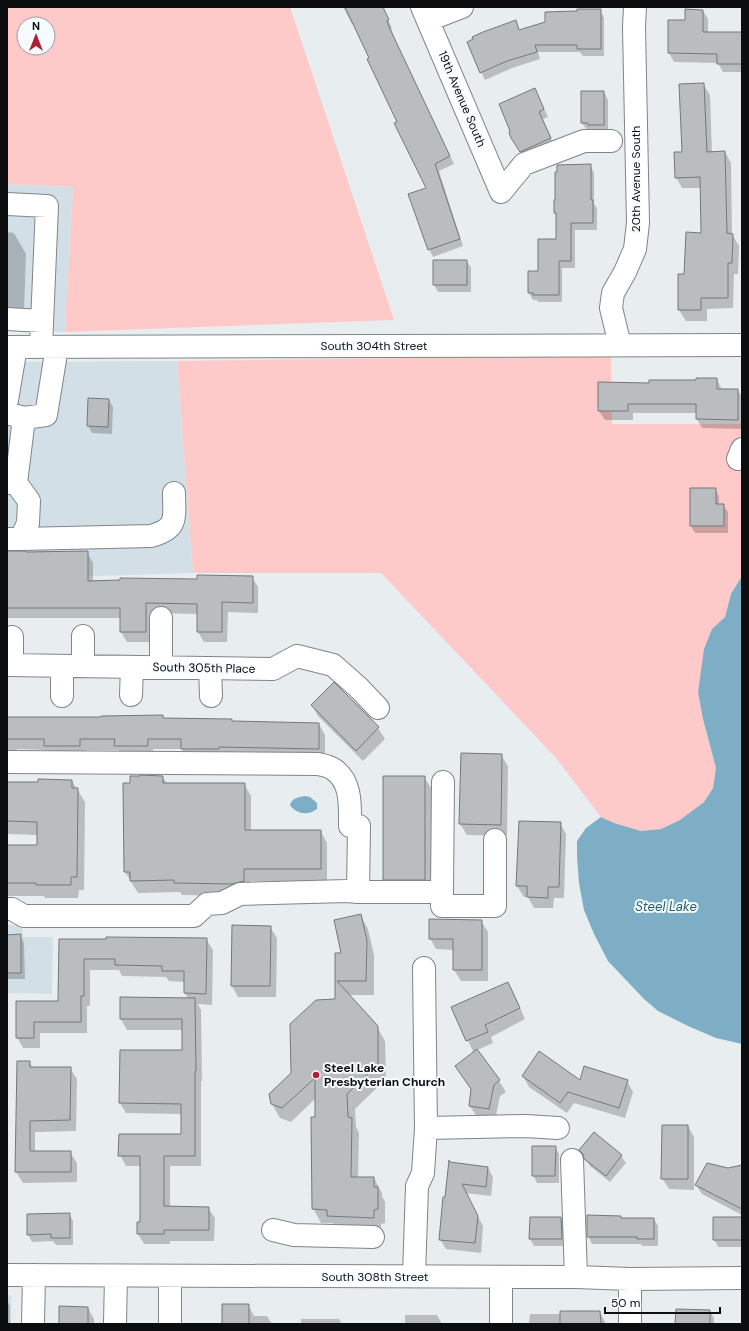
<svg xmlns="http://www.w3.org/2000/svg" width="749" height="1331" viewBox="0 0 749 1331" font-family="'DM Sans',sans-serif">
	<rect width="100%" height="100%" fill="#e8edf0"/>
	<!-- built -->
	<path fill="#d3dfe6" d="M7,184L73,187L65,332L7,331Z
		M177,361L193,573L7,579V362Z
		M7,925H22L23,937H53L52,994L7,993Z
		M7,1295H11V1324H7Z"/>
	<!-- green -->
	<path fill="#fecac9" fill-rule="evenodd" d="M7,7H290L394,320L65,332L73,187L7,184ZM24,24H48V48H24Z
		M611,355L612,424H742V576L731,594L725,617L712,629L701,673L698,692L703,719L716,768L713,787L704,802L680,820L661,829L641,831L614,823L601,817L556,758L381,573H193L177,361Z"/>
	<!-- water -->
	<path fill="#7eaec6" d="M742,576V1044L716,1038L688,1026L658,1011L644,999L608,961L594,934L584,910L579,883L577,857V841L586,828L601,817L614,823L641,831L661,829L680,820L704,802L713,788L716,768L703,719L698,692L704,649L712,629L725,617L731,594Z
		M305,796L310,797L317,803V809C308,816 296,814 290,805C292,798 299,797 305,796Z"/>
	<!-- shadow -->
	<path fill="#0003" d="M343,7H382L392,28H391L394,38L454,164L439,171L463,246L433,257L429,249L427,189L370,59L353,23L352,24Z
		M600,10L604,18V56H583L580,52H538L540,59L512,68L485,80L481,72L516,22L520,31L578,12Z
		M703,11L708,19V33H742V72H723L718,63L674,62L669,53V21H686Z
		M703,84L710,95L712,153L725,152L731,163L732,234L739,246L738,274H734L733,308L707,309V321H686L679,310V275H685L702,234L701,188H682L676,177Z
		M604,92L608,100V132H594L593,130H587L582,123Z
		M538,96L548,117L543,119L554,145L525,159L512,138Z
		M590,165L594,173V204L597,208V230H575V268H562V302H538L537,300H533L529,293L557,240V217L555,213Z
		M7,232L14,233L26,254L24,312H7Z
		M467,261L471,268V292H438L434,285Z
		M717,379L722,390H738L742,397V429L702,428L697,419V413H633V420H605L599,411L650,384Z
		M109,400L113,407L112,434L92,433L88,426Z
		M691,489H715L719,496V505H723L728,512V533H695L691,526Z
		M7,552H87L93,563V582L198,580L252,577L258,587V613L228,612L227,642H204L198,632V614L151,613V642H127L121,632V618H7Z
		M334,684L378,728L385,739L363,761L318,716L312,705Z
		M162,716L164,719L233,722L319,724L325,735V759L188,760L182,749H153L154,757H122L118,750H86V757H52L47,750L17,749V757H7V718H102Z
		M462,754L501,755L508,766L507,836L467,835L460,824Z
		M162,776L167,784H244L251,796V830H320L327,843V881H250V893L240,896L182,895L180,892L138,893L125,872L131,784Z
		M424,777L433,791V894H392L384,879Z
		M72,781L85,802L84,890H79L78,898H45L44,896H7V846H38V835L7,834V783H39Z
		M560,823L566,834L564,898H554L553,908H534L528,897H524L517,886Z
		M360,915L368,929L374,955V995H348L377,1027L385,1041L386,1079L355,1109L356,1127L359,1133L358,1178H374L382,1193V1196L385,1202V1223L381,1224V1232L336,1230L333,1223H321L313,1208L316,1098L291,1122L280,1118L272,1104L336,1000V954H343Z
		M481,921L488,932V981H461L454,970V950L436,949L430,938Z
		M270,927L277,938L276,997H238L232,986Z
		M20,935L24,943L25,979H8L7,977V936Z
		M206,939L213,950L212,1005L198,1004L201,1010L202,1081H201V1166H170V1207L208,1208L215,1218L214,1241H170V1244H144L138,1234L141,1223V1166H126L120,1155L182,1135V1114L126,1113L120,1103L183,1051V1030H127L121,1019L188,999L185,993V982L169,981L166,977L122,976L119,970H90V1006H87V1033H40V1048H23L17,1037V1002H59L60,940Z
		M508,983L514,994L525,1019L491,1037L493,1043L477,1050L499,1081L506,1092L500,1096L495,1120L477,1117L470,1106L472,1091L456,1066L474,1053L452,1008Z
		M29,1062L33,1068H70L77,1079L76,1131L35,1132V1152H70L77,1163V1182L23,1183L16,1172Z
		M523,1076L580,1082L627,1081L633,1092L625,1118L574,1103L567,1113L529,1087Z
		M688,1126L694,1137V1190L669,1189L662,1178Z
		M555,1147L559,1154V1183H537L533,1175Z
		M580,1150L621,1156L626,1163L610,1182L590,1166Z
		M450,1163L488,1168L493,1177L491,1196L466,1193L483,1226L481,1253L446,1249L440,1239Z
		M742,1166V1215L702,1194L696,1185L728,1169Z
		M69,1214L73,1221V1245H56L53,1241L32,1242L28,1234Z
		M620,1217L621,1219H654L658,1226V1246H642L641,1244H592L588,1236Z
		M561,1218L565,1225L566,1246H534L530,1239Z
		M742,1218V1247H718L714,1239Z
		M7,1300L10,1306V1324H7Z
		M248,1305L254,1316H267L272,1324H223Z
		M88,1308L94,1319V1324H60Z
		M710,1311L714,1318V1324H676Z
		M600,1312L606,1324H529L530,1314H561Z
		M405,1315H437L442,1324H405Z
		M301,1319H339L342,1324H301Z"/>
	<!-- building -->
	<path fill="#b9bdc0" stroke="#74787b" d="M345,7H383L389,20L387,21L390,29L450,156L435,164L460,239L428,250L408,194L426,188L394,123L397,122L367,59L369,58Z
		M577,9H601V49H577V45H535L537,52L507,61L480,73L467,42L473,39L472,37L483,32L516,20L519,30L545,22V12L577,11Z
		M685,9L703,10V32H742V64H717V54L668,53V20H685Z
		M704,83L707,152L725,151L727,233L733,234L732,263H728V298H701V310H678V274H684L686,232L701,233L700,177L675,178L674,152H682L679,84Z
		M535,88L544,109L539,112L551,138L520,152L511,138L509,132L510,131L499,104Z
		M581,91H604V125H588V123H581Z
		M591,164V200H593V223H571V261H559V295H533V293H528V271H538V239H556V213H554V200H555V172H557V165Z
		M433,260H467V285H433Z
		M696,378H717V389H738V420L696,419V404H628V411H598V382L649,383V380H696Z
		M88,398L109,399L108,427L87,426Z
		M690,488H716V504H724V526H690Z
		M7,551H26V552L88,551V581L120,580V578L197,579V575L253,576V603L222,602V632H197V604L146,603V632H120V608H7Z
		M334,682L379,727L356,751L311,705Z
		M163,715V718L232,719V721L319,723V749L219,747V749H181V739H148V746H114L115,739H80V746H44V739H7V717H101V716Z
		M461,753L502,754L501,825L459,824Z
		M140,775L163,776V783H245V830H321V869H244V881L232,884L174,883V880L130,881V872H124L123,783H130V776H140Z
		M383,776H425V880H383Z
		M38,779L72,780V788H78L77,877H71V885H36V883H7V845H37V822L7,821V782H38Z
		M519,821L561,822L559,887H548V898L527,897V886H516Z
		M361,914L367,940L366,981H337L378,1026V1064L347,1094L348,1117L352,1118L351,1177H374V1187H378V1209L374,1210V1218L327,1216V1210L312,1209L311,1117H315V1078L282,1108L271,1104L269,1094L291,1073L290,1024L316,1000L335,999V953H341L334,920Z
		M429,919L482,920V970H453V939H429Z
		M232,925L271,926L270,986H231Z
		M21,934V973H7V935Z
		M106,937L207,938L206,994L184,993V971H162V966L115,965V959H84V996H81V1022H34V1038H16V1001H58L59,939H106Z
		M508,982L520,1008L485,1025L488,1032L466,1041L451,1007Z
		M120,997L195,998L196,1071H195V1156H164V1206L209,1207V1230H164V1234H137V1222H140V1156H118L119,1134H181V1104L119,1103L120,1050H182V1019H120Z
		M477,1049L500,1080L494,1085L489,1109L469,1106L471,1089L455,1066Z
		M539,1051L580,1080L584,1066L628,1080L619,1108L568,1092L560,1103L522,1076Z
		M17,1061H30V1067H71L70,1120L30,1121V1151H71V1172H15Z
		M662,1125H688V1179H661Z
		M594,1132L622,1155L606,1176L584,1159L583,1154L579,1150Z
		M532,1146H556L555,1176H532Z
		M449,1160L450,1162L488,1167L486,1187L462,1184L478,1216L475,1243L439,1240L443,1197H445Z
		M707,1163L728,1168L742,1165V1209L695,1185Z
		M70,1213V1238H51V1234L27,1235V1214Z
		M587,1215L621,1216V1218H654V1239H637V1237H587Z
		M530,1217H561L562,1239H529Z
		M713,1217H742V1240H713Z
		M222,1304H249V1324H222Z
		M59,1306L88,1307V1324H59Z
		M676,1309L710,1310V1324H675Z
		M560,1311H600L601,1324H560Z"/>
	<g fill="none" stroke-linecap="round" stroke-linejoin="round">
		<!-- minor casing -->
		<g stroke="#808587" stroke-width="24">
			<path id="minor" d="M422,7L501,192L524,164L584,141H611
				M428,20L462,7
				M7,204L47,206L41,347
				M7,319L42,321
				M620,345L611,308L613,293L625,272L635,249L638,223L634,27L635,7
				M7,347L742,345
				M7,400L16,347
				M7,413L24,418L16,483H7
				M24,418L46,415L57,347
				M738,459L742,449
				M8,539H21L28,523L29,501L16,483
				M21,539L151,536C179,528 174,518 174,493
				M161,618V667
				M83,636V666
				M7,665L273,669L297,656L333,665L359,688L378,708
				M12,665V637
				M210,668L211,696
				M131,695L132,667
				M62,696V666
				M7,762L318,764C323,765 329,766 333,769C352,781 350,806 350,826H359L358,892L347,891L240,894L222,903L207,904L194,916H24L12,909H7
				M358,892H442L443,782
				M442,892V906H495V840
				M426,1128L526,1126L558,1128
				M572,1160L576,1277
				M273,1230L294,1235L373,1237
				M7,1275L576,1277L630,1279L742,1278
				M414,1276L417,1186L423,1173L426,1128L424,968
				M501,1277V1324
				M115,1323L116,1276
				M33,1324L34,1275
				M170,1324V1276
				M630,1324V1279"/>
		</g>
		<!-- minor -->
		<use href="#minor" stroke="#fff" stroke-width="22"/>
	</g>
	<!-- markers -->
	<circle fill="#b11e34" stroke="#f6fbfd" stroke-width="1.5" cx="316" cy="1075" r="4"/>
	<g text-anchor="middle" dominant-baseline="central" stroke-width="4" stroke-linejoin="round" paint-order="stroke">
		<!-- street labels -->
		<g font-size="12" fill="#0b0d0e" stroke="#f6fbfd">
			<text transform="translate(462 99) rotate(67)">19th Avenue South</text>
			<text transform="translate(636 179) rotate(-90)">20th Avenue South</text>
			<text x="374" y="346">South 304th Street</text>
			<text transform="translate(204 668) rotate(1)">South 305th Place</text>
			<text x="375" y="1277">South 308th Street</text>
		</g>
		<!-- poi labels -->
		<g font-size="12" font-weight="bold" fill="#0b0d0e" stroke="#f6fbfd" text-anchor="start">
			<text x="324" y="1068">Steel Lake<tspan x="324" dy="14">Presbyterian Church</tspan></text>
		</g>
		<!-- water labels -->
		<g font-size="13" font-style="italic" fill="#205b75" stroke="#f6fbfd">
			<text x="666" y="906">Steel Lake</text>
		</g>
	</g>
	<!-- border -->
	<rect width="749" height="1331" fill="none" stroke="#0b0d0e" stroke-width="16"/>
	<!-- north arrow -->
	<g transform="translate(36 36)"><circle r="19" fill="#f6fbfd" stroke="#989c9d"/>
	<path d="M0-3L7 15L0 10L-7 15Z" fill="#b11e34"/>
	<text y="-6" font-size="11" font-weight="bold" text-anchor="middle" fill="#0b0d0e">N</text>
	</g>
	<!-- scale -->
	<path d="M605 1307v6h115v-6" fill="none" stroke="#0b0d0e" stroke-width="2"/>
	<text x="611" y="1307" font-size="12" fill="#0b0d0e" stroke="#f6fbfd" stroke-width="3" paint-order="stroke">50 m</text>
</svg>
